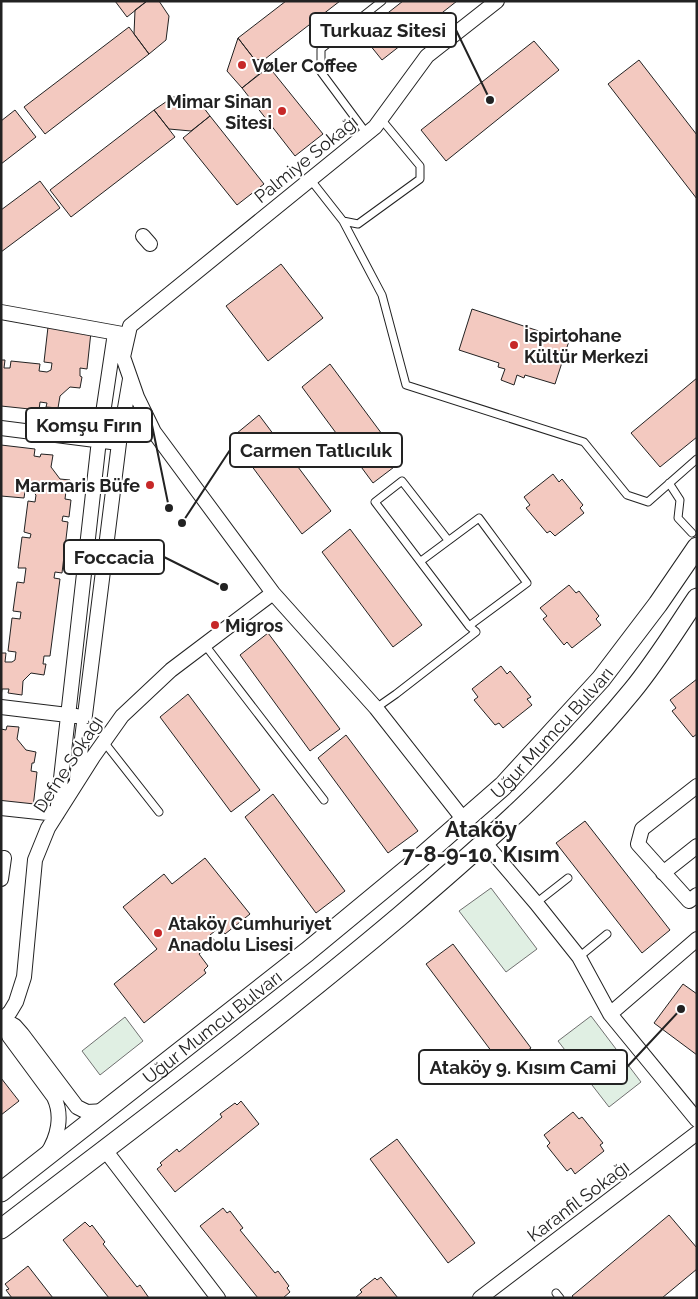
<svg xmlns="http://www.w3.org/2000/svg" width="698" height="1299" viewBox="0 0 698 1299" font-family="Raleway,sans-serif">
	<rect width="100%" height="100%" fill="#fff"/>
	<!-- green -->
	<path fill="#e0efe3" stroke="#6f6f6f" d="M491,888L537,949L506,972L459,911Z
		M591,1016L641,1082L609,1107L558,1041Z
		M125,1017L143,1041L100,1075L82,1051Z"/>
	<!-- building -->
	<path fill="#f3c9c0" stroke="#222" d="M115,1H147L127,17Z
		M147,1H159L169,16L166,40L149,54L134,34L135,10Z
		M286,1H340L265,59L255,60L238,38Z
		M403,1H457L382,60L361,34Z
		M129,27L149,54L45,134L24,107Z
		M238,38L255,60L259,74L242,88L227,71Z
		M534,41L559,70L446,161L421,130Z
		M639,60L697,135V199L608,84Z
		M269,67L323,134L295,156L242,88Z
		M173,97L197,99L210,116L191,131L169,129L154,110Z
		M15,110L36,137L1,164V121Z
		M154,110L175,137L71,217L50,190Z
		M210,116L264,184L237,205L183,138Z
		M40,181L60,208L1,252V210Z
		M281,264L323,318L268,361L226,306Z
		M472,309L569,341L555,384L525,375L524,378L517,375L514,385L501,380L505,369L498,367L499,363L459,350Z
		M48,327L91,332L87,369L80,368V376L82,377L80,388L70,387L60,396L58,408L46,407L47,403L40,402L39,410L1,406V360H5L4,368H10L11,361L40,364L39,371L47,372L51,370L52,363L44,362Z
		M330,364L402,461L373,483L302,387Z
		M697,378V437L660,467L631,433Z
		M259,415L331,511L302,534L231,438Z
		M1,445L35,449L34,456L40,457L41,454L53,455L51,467L60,479L70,480L68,492L66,491L65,499L71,500L69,517L63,516L62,521L68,522L62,573L55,572L54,578L60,579L50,656H44L43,664H46L44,675L31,673L23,681L22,695L8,693L9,689H2L1,697V653H6L5,662H12L15,660L16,652L8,651L12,618L20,619L21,612L13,611L17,582L24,583L26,568H18L22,537L30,538L31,534L24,532L28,501L35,502L36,495L33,492L25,491L24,498L1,496Z
		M553,474L559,482L562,479L583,505L580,508L584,513L555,536L550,531L547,533L526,508L530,505L524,497Z
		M350,529L422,625L393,647L322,552Z
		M569,585L576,593L579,591L599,616L596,619L601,625L572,648L567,642L564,645L543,619L547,616L540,608Z
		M268,633L340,729L310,751L240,655Z
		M501,666L507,674L510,671L531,697L527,699L532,705L503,728L499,723L495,725L474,700L478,697L472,689Z
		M697,679V734L693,737L672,711L676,708L670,700Z
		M188,694L260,790L231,812L160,717Z
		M7,726L19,727L17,739L26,750L36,752L34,763H32L31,771L37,772L33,808L1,805V729L6,730Z
		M346,735L418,831L388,853L318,758Z
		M273,794L345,891L316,913L245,817Z
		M585,821L670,930L642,953L556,843Z
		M205,858L250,914L225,934L220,927L210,935L215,941L199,954L208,966L204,970L206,973L144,1023L114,984L157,949L123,907L164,874L172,884Z
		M453,944L531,1048L504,1068L426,964Z
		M683,984L697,994V1055L654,1023Z
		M1,1078L19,1101L1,1115Z
		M241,1101L259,1124L175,1192L157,1169L162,1165L160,1163L177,1149L179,1152L222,1117L220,1114L235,1103L237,1105Z
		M573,1112L579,1119L582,1117L603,1143L600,1145L604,1151L575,1174L571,1168L567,1171L547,1146L550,1143L544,1135Z
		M397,1139L475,1243L448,1263L370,1159Z
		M223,1208L227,1213L230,1211L243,1228L240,1230L275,1273L278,1271L289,1286L287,1288L290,1292L283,1298H258L200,1226Z
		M669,1215L697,1248V1269L662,1298H574L572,1296Z
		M85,1222L90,1227L92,1225L105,1242L103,1244L137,1287L140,1285L149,1298H109L63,1240Z
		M28,1266L53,1298H12L6,1290L9,1289L5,1284Z
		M381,1277L398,1298H355L362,1292L360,1290L375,1278L377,1280Z"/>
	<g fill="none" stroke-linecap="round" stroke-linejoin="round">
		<!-- lane casing -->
		<g stroke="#222" stroke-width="9">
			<path id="lane" d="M367,134L321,72V49L382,1
				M310,179L343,221L358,224L420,179V166L381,119
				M343,221L382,295L406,385L584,442L627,495L648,502L697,459
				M669,483L680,500L678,518L692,533
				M448,540L402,481L375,502L469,626
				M205,645L324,800
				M376,708L396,694L476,632L469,626L527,583L479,518L421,561
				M104,742L159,812
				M536,903L568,878
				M579,957L607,934
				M556,1293L560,1298"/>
		</g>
		<!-- street casing -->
		<g stroke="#222" stroke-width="16">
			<path id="street" d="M143,236L150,244
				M1,312L128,335L123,357L137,397L154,432L273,593L376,708L464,820
				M128,335L130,326L375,127L427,56L497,1
				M1,428L119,443
				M1,707L76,716
				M77,779L119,443L130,379
				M697,786L642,829L638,844L689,901L697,895
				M1,808L57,814L99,440L115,333
				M484,842L536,903L579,957L610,1014L697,1120
				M663,873L697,846
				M1,879L4,858
				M610,1014L697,939
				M3,1019L9,1036L54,1097C63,1116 58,1137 47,1154
				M3,1019L15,1026L22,1034L77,1107L87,1112L105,1111
				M1,1021L10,1012L16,1002L24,977L35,860L48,828L93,757L122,716L171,670L273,593
				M105,1150L218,1298
				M480,1298L697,1133"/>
		</g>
		<!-- secondary casing -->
		<g stroke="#222" stroke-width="21">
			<g id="secondary">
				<path id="s1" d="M1,1192L307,952L416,862L503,786L601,679L658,604L697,547"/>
				<path d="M1,1229C135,1126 271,1025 400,916C482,846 564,774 632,691C656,662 676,629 697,598"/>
			</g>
		</g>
		<!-- lane -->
		<use href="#lane" stroke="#fff" stroke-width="7"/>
		<!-- street -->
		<use href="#street" stroke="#fff" stroke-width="14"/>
		<!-- secondary -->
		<use href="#secondary" stroke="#fff" stroke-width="19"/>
	</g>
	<!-- markers -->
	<g fill="#c62828" stroke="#fff" stroke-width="2">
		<circle cx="242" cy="65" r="5"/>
		<circle cx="282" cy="111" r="5"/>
		<circle cx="514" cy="345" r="5"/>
		<circle cx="150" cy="485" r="5"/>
		<circle cx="215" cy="625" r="5"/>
		<circle cx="158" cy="933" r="5"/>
	</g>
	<g text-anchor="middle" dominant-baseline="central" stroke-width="4" stroke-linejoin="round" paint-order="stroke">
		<!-- poi labels -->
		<g font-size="18" font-weight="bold" fill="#222" stroke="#fff" text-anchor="start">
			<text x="252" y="65">Vøler Coffee</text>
			<text x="272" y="101" text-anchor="end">Mimar Sinan<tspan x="272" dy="21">Sitesi</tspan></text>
			<text x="524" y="335">İspirtohane<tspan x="524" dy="21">Kültür Merkezi</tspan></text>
			<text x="140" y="485" text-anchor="end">Marmaris Büfe</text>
			<text x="225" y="625">Migros</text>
			<text x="168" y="923">Ataköy Cumhuriyet<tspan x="168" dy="21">Anadolu Lisesi</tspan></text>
		</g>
		<!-- street labels -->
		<g font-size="18" fill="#222" stroke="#fff">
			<text transform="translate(306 159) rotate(-39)">Palmiye Sokağı</text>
			<text stroke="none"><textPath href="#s1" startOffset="718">Uğur Mumcu Bulvarı</textPath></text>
			<text transform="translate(68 764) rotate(-57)">Defne Sokağı</text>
			<text stroke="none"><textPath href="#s1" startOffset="268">Uğur Mumcu Bulvarı</textPath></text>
			<text transform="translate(578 1201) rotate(-37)">Karanfil Sokağı</text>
		</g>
		<!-- district labels -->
		<g font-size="22" font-weight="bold" fill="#222" stroke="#fff">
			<text x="481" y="829">Ataköy<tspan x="481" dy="25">7-8-9-10. Kısım</tspan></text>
		</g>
	</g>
	<!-- callouts -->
	<path fill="none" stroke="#222" stroke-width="2" d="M490 100L456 30M169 508L152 425M182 523L230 450M224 587L164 557M681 1009L627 1067"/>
	<g fill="#222" stroke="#fff" stroke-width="2">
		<circle cx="490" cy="100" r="5"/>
		<circle cx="169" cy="508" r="5"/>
		<circle cx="182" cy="523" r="5"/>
		<circle cx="224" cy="587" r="5"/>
		<circle cx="681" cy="1009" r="5"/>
	</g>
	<g fill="#fff" stroke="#222" stroke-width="2">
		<rect x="310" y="13" width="146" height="34" rx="5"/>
		<rect x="26" y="408" width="126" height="34" rx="5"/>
		<rect x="230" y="433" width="172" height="34" rx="5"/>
		<rect x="64" y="540" width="100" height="34" rx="5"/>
		<rect x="419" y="1050" width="208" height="34" rx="5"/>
	</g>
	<g font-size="19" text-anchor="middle" font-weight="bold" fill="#222">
		<text x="383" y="37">Turkuaz Sitesi</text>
		<text x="89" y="432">Komşu Fırın</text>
		<text x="316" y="457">Carmen Tatlıcılık</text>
		<text x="114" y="564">Foccacia</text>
		<text x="523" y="1074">Ataköy 9. Kısım Cami</text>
	</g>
	<!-- border -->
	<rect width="698" height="1299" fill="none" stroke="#222222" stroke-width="5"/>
</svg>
